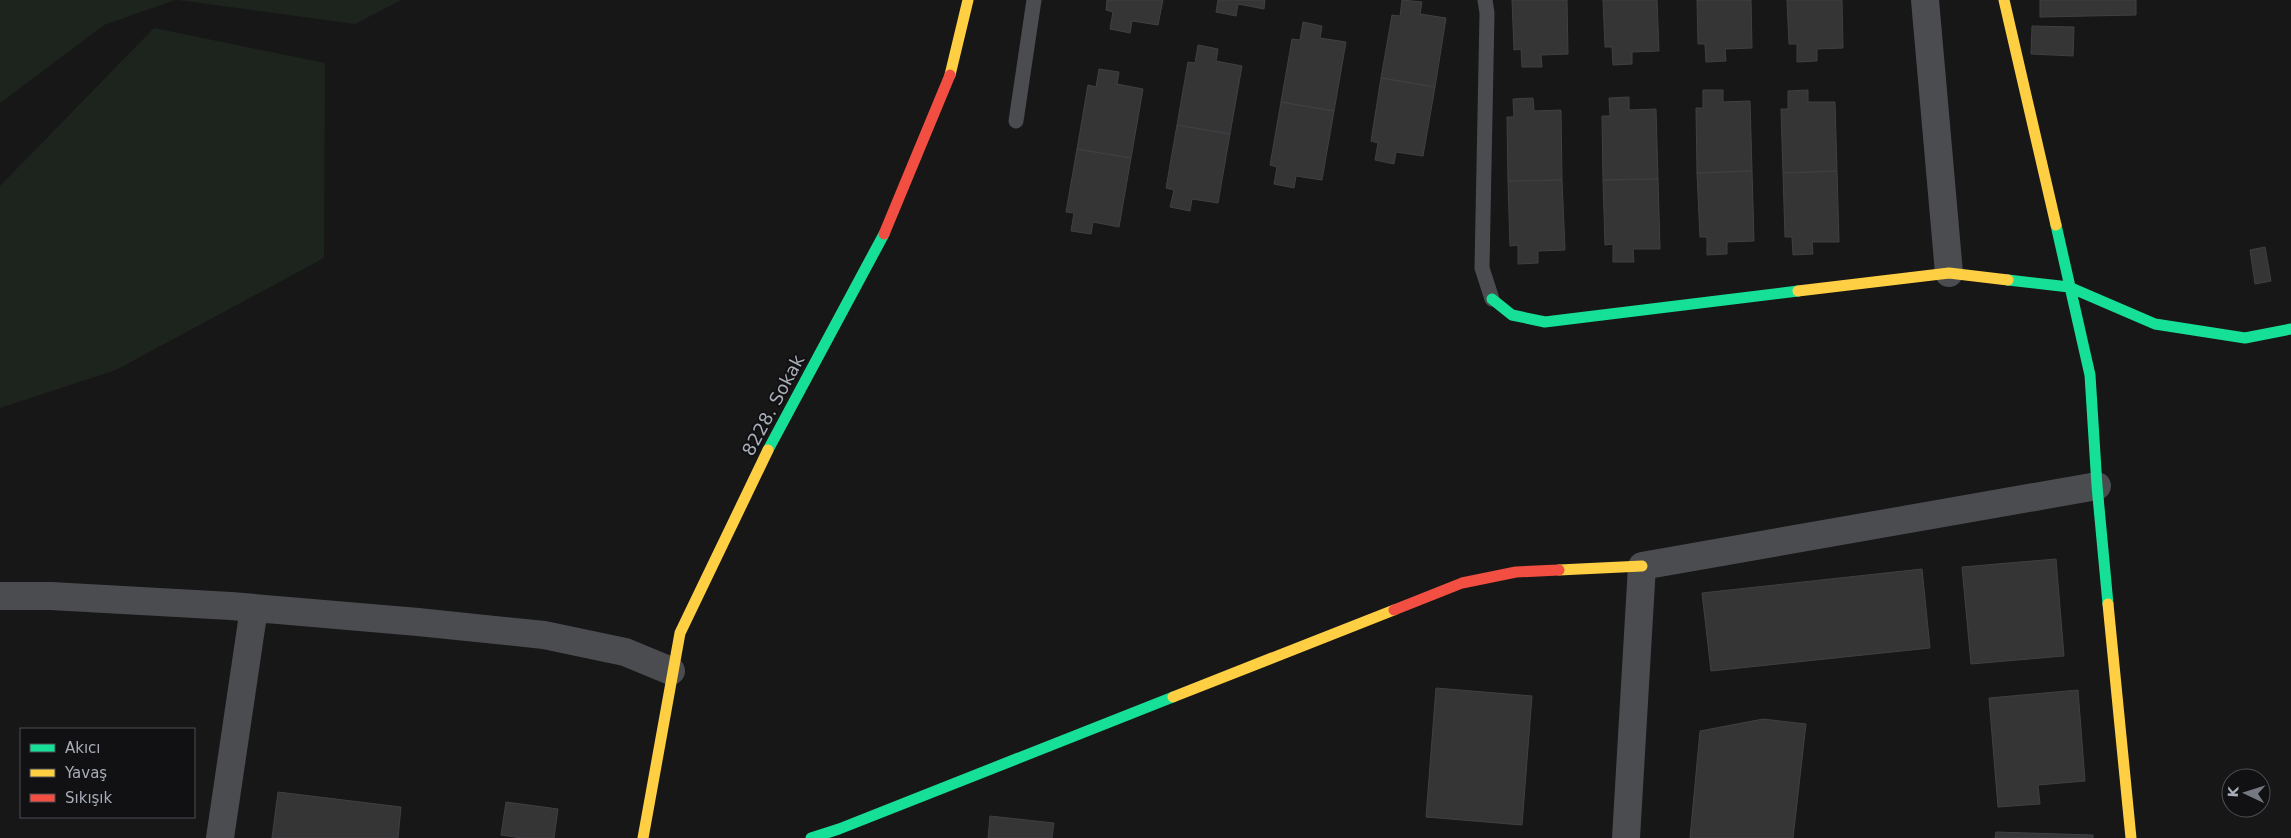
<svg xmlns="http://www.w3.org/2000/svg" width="2291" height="838" viewBox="0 0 2291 838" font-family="'DejaVu Sans',sans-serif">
	<rect width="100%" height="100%" fill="#171717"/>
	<!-- green -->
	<path fill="#1d241e" d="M0,0H175L104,25L0,103Z
		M178,0H401L355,24Z
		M154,28L325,63L324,258L116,370L0,408V186Z"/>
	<!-- building -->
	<path fill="#353536" stroke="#3f4043" d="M1107,0H1163L1158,25L1132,21L1130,33L1110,29L1113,12L1106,10Z
		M1218,0H1265L1264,9L1238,4L1236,16L1216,12Z
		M1402,0L1422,2L1420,14L1446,18L1435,87L1381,78L1392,15L1400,16Z
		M1512,0H1567L1568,54L1541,55L1542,67H1522L1521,49L1514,50Z
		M1603,0H1657L1659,51L1632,52V64L1613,65L1612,47H1605Z
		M1697,0H1751L1752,48L1725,49L1726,61L1706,62L1705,44H1698Z
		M1787,0H1842L1843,48L1817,49V61L1797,62V44H1789Z
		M2040,0H2136V15L2040,17Z
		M1303,22L1322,26L1320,38L1346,42L1334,111L1281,102L1292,39L1300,40Z
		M2032,26L2074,27L2073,56L2031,54Z
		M1198,45L1218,49L1216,61L1242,66L1230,134L1177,125L1188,62L1195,63Z
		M1099,69L1119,72L1117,84L1143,89L1131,158L1077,149L1088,85L1096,87Z
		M1381,78L1435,87L1423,156L1396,152L1394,164L1375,160L1378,143L1371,141Z
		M1703,90H1723V102L1750,101L1752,171L1697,173L1696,108H1703Z
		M1808,90V102H1835L1837,171L1783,173L1781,109H1788V91Z
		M1629,97V110L1656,109L1658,179L1603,180L1602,116H1610L1609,98Z
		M1533,98L1534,111L1561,110L1562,180L1508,181L1507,117H1514L1513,99Z
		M1281,102L1334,111L1322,180L1296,176L1294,188L1274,184L1277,167L1270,165Z
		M1177,125L1230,134L1218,203L1192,199L1190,211L1170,207L1174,190L1166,188Z
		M1077,149L1131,158L1119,227L1093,222L1091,234L1071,231L1074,213L1066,212Z
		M1752,171L1754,241L1727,242V254L1707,255V237H1700L1697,173Z
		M1837,171L1839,242H1812L1813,254L1793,255L1792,237H1785L1783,173Z
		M1658,179L1660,249H1633L1634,262H1613V244L1605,245L1603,180Z
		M1562,180L1565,250L1538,251V263L1518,264V245L1510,246L1508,181Z
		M2265,247L2271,281L2255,284L2250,250Z
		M2056,559L2064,656L1971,664L1962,567Z
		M1922,569L1930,648L1711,671L1702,593Z
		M1436,688L1532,696L1522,825L1426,817Z
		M2078,690L2085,781L2038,785L2040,804L1998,807L1989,698Z
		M1763,719L1806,724L1793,838H1690L1700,731Z
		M278,792L401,807L398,838H272Z
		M506,802L558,809L554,838H522L501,835Z
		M990,816L1054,823L1052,838H988Z
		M1996,832L2093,835V838H1995Z"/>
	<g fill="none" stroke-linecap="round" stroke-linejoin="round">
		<!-- lane -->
		<path stroke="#4b4c50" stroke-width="15" d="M1485,0L1487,13L1482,268L1492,299
			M1016,121L1034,0"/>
		<!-- street -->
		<path stroke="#4b4c50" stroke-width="28" d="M1925,0L1949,273
			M0,596H51L231,606L418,622L544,635L625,652L671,671
			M220,838L254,608
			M1626,838L1642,566L2097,486"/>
		<!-- fast -->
		<path stroke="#16e098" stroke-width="11" d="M2056,225L2090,375L2097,486L2108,604
			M2008,280L2069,287L2155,324L2245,338L2291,329
			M1492,299L1512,315L1545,322L1798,291
			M768,450L884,234
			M811,838L839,829L1173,697"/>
		<!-- slow -->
		<path stroke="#ffcf43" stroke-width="11" d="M2004,0L2056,225
			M950,75L968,0
			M1798,291L1949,273L2008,280
			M1559,570L1642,566
			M2108,604L2131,838
			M1173,697L1394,610
			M643,838L680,633L768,450"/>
		<!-- jam -->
		<path stroke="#f24e42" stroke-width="11" d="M884,234L950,75
			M1394,610L1462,583L1516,572L1559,570"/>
	</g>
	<g text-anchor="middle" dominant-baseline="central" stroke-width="4" stroke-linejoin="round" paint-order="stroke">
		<!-- street labels -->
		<g font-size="18" fill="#a8adb8" stroke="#111113">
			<text transform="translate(773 405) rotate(-62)">8228. Sokak</text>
		</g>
	</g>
	<!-- legend -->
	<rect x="20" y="728" width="175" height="90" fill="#111113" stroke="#4d4f55"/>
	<rect x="30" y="744" width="25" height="8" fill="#16e098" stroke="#4d4f55"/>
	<text x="65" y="753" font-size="15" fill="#a8adb8">Akıcı</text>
	<rect x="30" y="769" width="25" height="8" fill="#ffcf43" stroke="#4d4f55"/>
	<text x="65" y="778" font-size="15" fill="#a8adb8">Yavaş</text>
	<rect x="30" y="794" width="25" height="8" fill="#f24e42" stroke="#4d4f55"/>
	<text x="65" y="803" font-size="15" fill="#a8adb8">Sıkışık</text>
	<!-- north arrow -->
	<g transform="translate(2246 793) rotate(274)"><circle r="24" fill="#111113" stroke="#4d4f55"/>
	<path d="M0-4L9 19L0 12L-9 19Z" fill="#757880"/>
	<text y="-8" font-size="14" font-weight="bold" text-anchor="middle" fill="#a8adb8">K</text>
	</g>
</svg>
